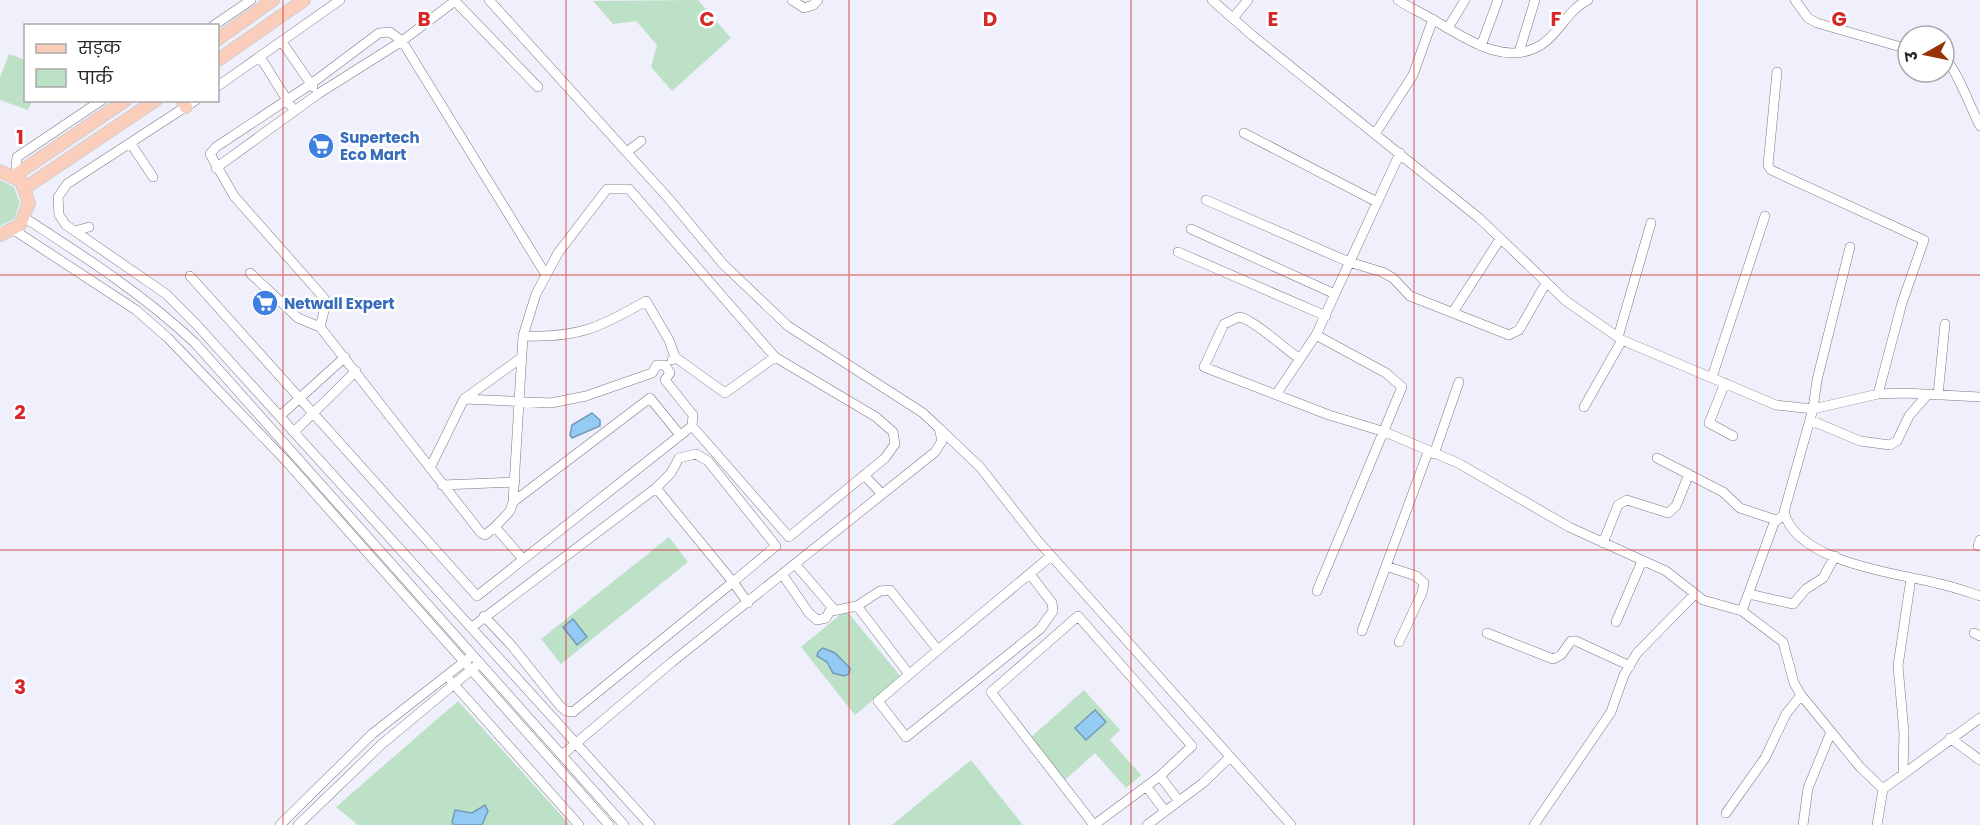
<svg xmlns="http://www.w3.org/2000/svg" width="1980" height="825" viewBox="0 0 1980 825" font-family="Poppins,'Noto Sans Devanagari',sans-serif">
	<rect width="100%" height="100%" fill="#eff0fc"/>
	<!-- green -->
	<path fill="#bce1c6" d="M698,0L731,38L672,91L651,67L657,45L636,21L613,24L593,1Z
		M9,54L25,60L26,100L32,101L28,110L0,100V77Z
		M0,180L14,187L20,203L14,219L0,226Z
		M669,537L688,562L561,664L541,639Z
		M846,610L901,677L855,715L801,647Z
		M1084,690L1120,730L1110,740L1141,775L1126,788L1095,753L1065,780L1029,739Z
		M458,701L570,825H358L336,807Z
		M971,760L1023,825H892Z"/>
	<!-- water -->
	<path fill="#94cbf4" stroke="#739ab8" stroke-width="1.5" d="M592,413L600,420V426L572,438L570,435L572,425Z
		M573,619L587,637L577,645L563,627Z
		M823,648L835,653L850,668L849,674L844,676L833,673L827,662L817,656L818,652Z
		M1095,710L1106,722L1086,740L1075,728Z
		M485,805L488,811L482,825H454L452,822L455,810L472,813Z"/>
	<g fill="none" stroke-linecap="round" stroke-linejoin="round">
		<!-- minor casing -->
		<g stroke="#797984" stroke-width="10">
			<path id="minor" d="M489,0L669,199L723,264L788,326L923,413L939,428L942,441L935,452L672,662L562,755
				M792,0L804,8L813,5L818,0
				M1212,0L1253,36L1479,218L1566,301L1622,340L1776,405L1813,409L1878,394L1905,393L1980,397
				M1398,0C1408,7 1420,12 1430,18C1463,36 1503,68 1541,45C1560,33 1567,10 1588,0
				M1795,0L1808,18L1817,23L1908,49
				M1233,18L1248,0
				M213,26L251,0
				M1448,28L1465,0
				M282,42L313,87
				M1481,46L1498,0
				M1519,52L1535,0
				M260,57L294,111
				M1944,58C1955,65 1972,111 1980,126
				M1777,72L1768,165L1771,170L1924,240L1902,303L1878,394
				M218,86L340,0
				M196,100L67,184L58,197L59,215L66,225L166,294L196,324L650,825
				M1244,133L1377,202
				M1375,134L1413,75L1433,19
				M131,144L153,177
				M627,152L641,141
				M216,168L318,94L402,41L455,1L538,87
				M20,172L16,166L17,157L102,100
				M1206,200L1349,262L1382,272L1393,278L1410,296L1509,335L1519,330L1546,283
				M25,218C85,257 143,294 195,343L624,825
				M1191,229L1335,294
				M14,230L136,310L168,338L286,461L609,825
				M75,231L89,227
				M1850,247L1817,380L1813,409L1784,512C1797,562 1894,573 1936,583C1951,586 1965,591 1980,596
				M1178,252L1326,316
				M250,273L298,318L320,327
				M190,276L477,596L692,426L693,415L665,380
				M1453,312L1500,239
				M1316,335L1386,373L1402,387L1317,591
				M523,336C578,338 599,328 646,301L669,340L675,357L672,360
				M1618,337L1651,223
				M1300,359C1286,350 1252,318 1239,317L1224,324L1204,367L1329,415L1385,432L1458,463L1569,527L1666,571L1703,600L1742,611L1783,642L1794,683L1801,695L1860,767L1883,789
				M1712,377L1765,216
				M1725,383L1709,423L1733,436
				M1277,393L1316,335L1400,153
				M1938,395L1945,324
				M464,399L521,358
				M1584,407L1622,340
				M280,416L345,357
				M1810,420L1860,441L1890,445L1897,441L1909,416L1928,394
				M692,426L789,537L885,458L895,444L893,432L876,417L775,357
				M939,428L980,467L1038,541L1291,825
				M295,431L356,371
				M1434,454L1459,382
				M1657,458L1723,492L1740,508L1776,520
				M430,468L464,399L551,403L586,396L652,373L657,365H665L670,373L665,380
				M864,475L882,494
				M442,485L515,482
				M513,502L650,398L680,435
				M495,527L510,511L513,502L523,336L536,294L558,253L607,189H629L775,357L725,393L675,357
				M1603,543L1618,505L1627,500L1668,513L1676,506L1689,474
				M1978,546L1980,540
				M523,559L495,527L485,535L481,533L320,327L325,307L324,298L234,196L210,154L216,147L311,84L379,33L390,32L402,41L546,275
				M1386,566L1416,576L1424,583L1422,593L1399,642
				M782,574L809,613L817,620L826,618L832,607L795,564
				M1749,594L1793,604L1806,589L1823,578L1835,556
				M857,606L909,674
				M832,611L857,606L880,591L890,590L938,650L1051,556
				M1742,611L1774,523L1781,517
				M484,616L512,646L560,706L566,711L573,712L733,582L656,488
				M1078,616L1192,746L1160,776L1094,825L991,692Z
				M1616,622L1642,561
				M472,627L656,488L671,473L679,458L696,454L708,461L776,546L733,582L748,603
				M1362,631L1428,452
				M1487,633L1553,659L1561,655L1571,641H1576L1630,666
				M1974,633L1980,636
				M938,650L878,701L906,737L1040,629L1053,611L1052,603L1030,574
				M451,681L579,825
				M1950,738L1980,760
				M1903,773L1904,733L1898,666L1911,578
				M1160,776L1179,801
				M1146,786L1165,811
				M1726,813L1765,758L1786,714L1801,695
				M280,825L372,734L469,658
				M298,825L382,744L476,666
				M1147,825L1203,783L1230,757
				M1534,825L1611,712L1624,675L1637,653L1694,595
				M1803,825L1808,788L1831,732
				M1877,825L1883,789L1980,718"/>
		</g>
		<!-- major casing -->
		<g stroke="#cfcfd0" stroke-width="14">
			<path id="major" d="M218,39L273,0
				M218,60L304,0
				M182,100L186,107
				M0,171L21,181L29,203L20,225L0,235
				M14,176L126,100
				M25,188L156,100"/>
		</g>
		<!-- minor -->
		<use href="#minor" stroke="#fff" stroke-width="9"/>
		<!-- major -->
		<use href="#major" stroke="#fbcdbb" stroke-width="12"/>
	</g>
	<!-- grid -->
	<path fill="none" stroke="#d62828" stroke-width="1.5" stroke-opacity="0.55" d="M283,0V825M566,0V825M849,0V825M1131,0V825M1414,0V825M1697,0V825M0,275H1980M0,550H1980"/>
	<!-- icons -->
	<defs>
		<g id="supermarket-disc" transform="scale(1.35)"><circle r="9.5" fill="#3f7fe0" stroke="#fff"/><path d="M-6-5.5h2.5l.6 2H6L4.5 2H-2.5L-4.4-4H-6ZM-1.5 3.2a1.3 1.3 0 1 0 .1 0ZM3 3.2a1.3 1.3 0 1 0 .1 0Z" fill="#fff"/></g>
	</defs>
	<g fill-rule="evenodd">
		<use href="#supermarket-disc" x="321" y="146"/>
		<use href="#supermarket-disc" x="265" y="303"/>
	</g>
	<g text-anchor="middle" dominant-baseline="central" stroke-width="5" stroke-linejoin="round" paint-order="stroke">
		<!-- shop labels -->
		<g font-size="15" font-weight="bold" fill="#366cbe" stroke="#fff" text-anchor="start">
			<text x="340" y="137">Supertech<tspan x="340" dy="17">Eco Mart</tspan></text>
			<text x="284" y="303">Netwall Expert</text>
		</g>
	</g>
	<g font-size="20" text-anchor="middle" font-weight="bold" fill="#d62828" stroke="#fff" stroke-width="5" stroke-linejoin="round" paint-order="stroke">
		<text x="424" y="26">B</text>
		<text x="707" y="26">C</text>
		<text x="990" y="26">D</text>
		<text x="1273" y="26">E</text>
		<text x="1556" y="26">F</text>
		<text x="1839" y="26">G</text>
		<text x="20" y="144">1</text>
		<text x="20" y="419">2</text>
		<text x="20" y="694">3</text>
	</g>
	<!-- legend -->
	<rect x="24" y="24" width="195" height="78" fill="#ffffff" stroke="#a9a9aa" stroke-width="1.5"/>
	<rect x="36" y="44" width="30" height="9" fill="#fbcdbb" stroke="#a9a9aa" stroke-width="1.5"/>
	<text x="78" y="54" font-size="18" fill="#27272b">सड़क</text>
	<rect x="36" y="69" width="30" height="18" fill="#bce1c6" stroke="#a9a9aa" stroke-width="1.5"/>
	<text x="78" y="84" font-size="18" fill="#27272b">पार्क</text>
	<!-- north arrow -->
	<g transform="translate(1926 54) rotate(261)"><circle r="28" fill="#ffffff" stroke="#a9a9aa" stroke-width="1.5"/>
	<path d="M0-4.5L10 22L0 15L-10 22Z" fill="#973106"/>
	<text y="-9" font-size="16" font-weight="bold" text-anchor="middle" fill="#27272b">उ</text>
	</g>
</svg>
